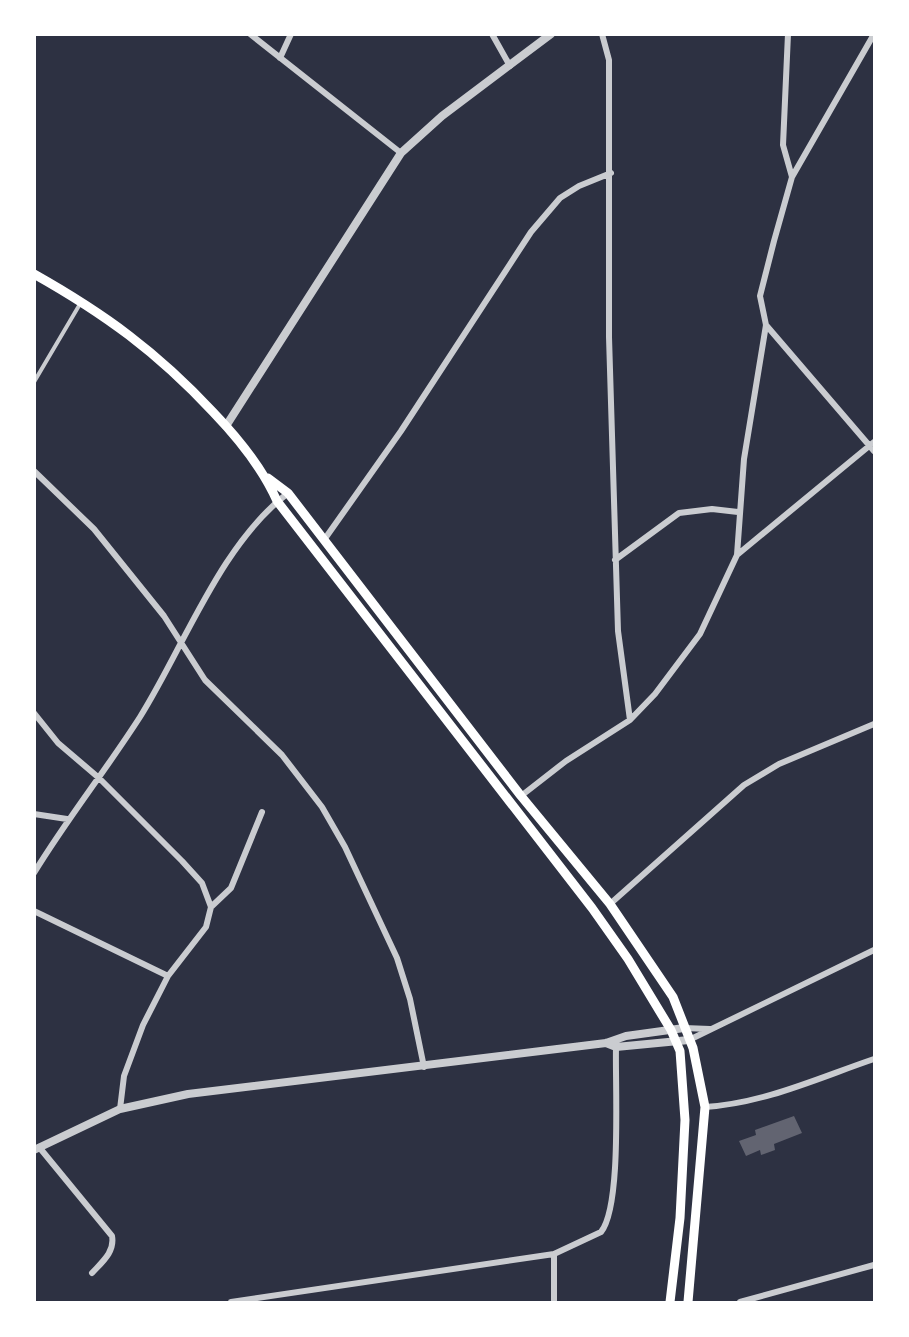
<svg xmlns="http://www.w3.org/2000/svg" width="909" height="1337" viewBox="0 0 909 1337" font-family="'Exo 2',sans-serif">
	<rect width="100%" height="100%" fill="#2d3142"/>
	<!-- building -->
	<path fill="#626471" d="M794,1116L802,1133L774,1144L775,1150L761,1155L760,1150L746,1156L739,1141L756,1135L755,1130Z"/>
	<g fill="none" stroke-linecap="round" stroke-linejoin="round">
		<!-- service -->
		<path stroke="#caccd0" stroke-width="4" d="M34,382L80,304"/>
		<!-- minor -->
		<path stroke="#caccd0" stroke-width="6" d="M250,34L401,153
			M492,34L510,66
			M602,34L609,60V337L618,631L630,720
			M788,34L783,145L792,177
			M280,58L291,34
			M766,325L874,451
			M34,471L94,529L164,616L205,680L282,755L322,807L345,847L397,958L410,999L424,1067
			M324,540L401,431L531,232L560,198L579,186L611,173
			M737,555L874,442
			M615,560L679,513L712,509L738,512
			M34,713L58,743L99,778L182,861L202,883L211,907L206,927L168,976L143,1025L124,1076L120,1109
			M521,796L566,761L630,720L655,694L700,634L737,555L744,459L766,325L760,296L774,241L792,177L874,34
			M34,814L67,819
			M34,873C67,819 106,770 140,717C184,647 220,545 288,493
			M610,904L744,785L779,764L874,724
			M211,907L231,888L262,812
			M34,911L168,976
			M684,1028L710,1029
			M689,1040L874,950
			M705,1107C765,1103 818,1078 874,1059
			M39,1147L112,1236C115,1252 102,1262 92,1273
			M231,1302L554,1254L601,1232C622,1206 615,1086 616,1047
			M554,1302V1254
			M740,1302L874,1265"/>
		<!-- tertiary -->
		<path stroke="#caccd0" stroke-width="8" d="M226,426L401,153L442,116L551,34
			M606,1043L616,1047L689,1040
			M34,1150L120,1109L188,1094L606,1043L626,1036L684,1028"/>
		<!-- secondary -->
		<path stroke="#fff" stroke-width="9" d="M34,274C105,314 157,352 213,412C238,438 262,467 277,501L592,908L628,959L671,1030L680,1051L685,1120L680,1218L670,1302
			M268,478L288,493L521,796L610,904L673,997L693,1048L705,1107L688,1302"/>
	</g>
	<!-- border -->
	<rect width="909" height="1337" fill="none" stroke="#ffffff" stroke-width="72"/>
</svg>
